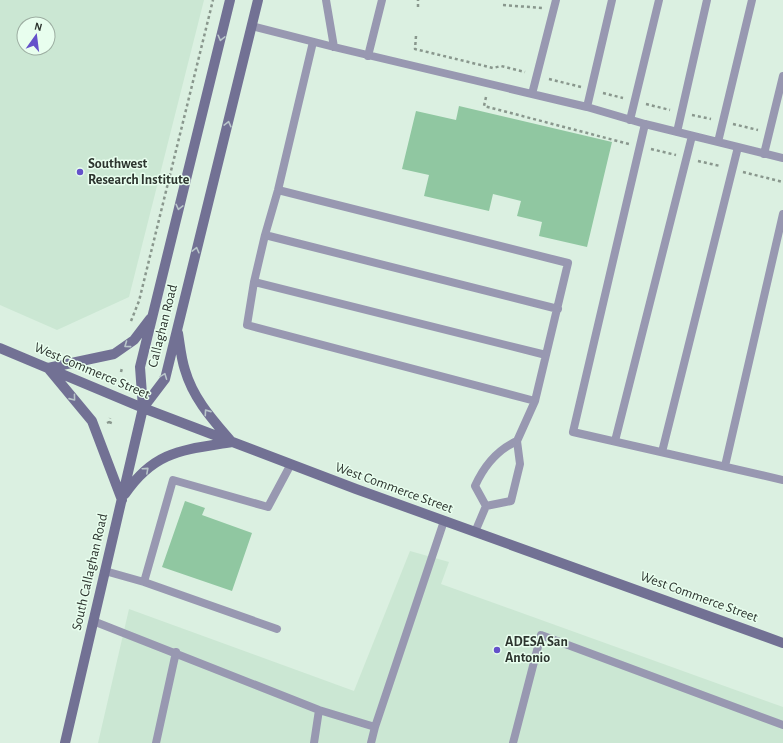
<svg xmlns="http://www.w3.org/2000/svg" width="783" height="743" viewBox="0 0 783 743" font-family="'Alegreya Sans',sans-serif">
	<rect width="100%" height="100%" fill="#dbf0e1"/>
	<!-- built -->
	<path fill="#cbe7d3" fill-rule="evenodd" d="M0,0H204L129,297L57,330L0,305ZM24,24H48V48H24Z
		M410,551L449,562L441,584L783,707V743H98L129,609L354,691Z"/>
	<!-- building -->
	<path fill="#90c7a1" d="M459,106L612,142L587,247L539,236L542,222L517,216L521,201L493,194L489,211L424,196L429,175L402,169L416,111L456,120Z
		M185,501L205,508L202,515L252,533L232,591L162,567Z"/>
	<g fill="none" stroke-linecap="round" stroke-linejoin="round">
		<!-- path -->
		<path stroke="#89978d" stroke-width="2.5" stroke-dasharray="3 3" stroke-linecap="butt" d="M503,5L542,8
			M418,7V0
			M416,36L415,49L493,68L501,66L525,72
			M549,79L581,87
			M603,93L623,98
			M486,97L484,106L629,144
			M646,104L670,110
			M692,115L711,119
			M733,124L758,130
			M651,149L676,155
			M698,161L720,166
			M743,172L783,182
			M131,321L139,301L213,0
			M121,372L122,368
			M109,422L114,424
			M107,423L109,422L110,418"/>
		<!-- service -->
		<path stroke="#9898b1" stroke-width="8" d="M326,0L334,47
			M252,26L334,47L587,107L645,124L783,158
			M368,56L382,0
			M532,94L556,0
			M587,107L612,0
			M630,120L659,0
			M645,124L573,432L783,480
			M677,132L707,0
			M718,142L752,0
			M764,154L783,76
			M278,190L568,263L535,401L247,325L254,282L265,235L278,190L313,42
			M265,235L558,309
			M254,282L546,355
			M517,441L520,464L511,501L486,506L475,486C484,466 497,450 517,441Z
			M517,441L535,401
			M615,441L692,136
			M662,452L738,147
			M725,466L783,214
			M475,532L486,506
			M105,571L144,582L173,480L268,507L291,464
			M144,582L277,629
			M93,621L319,710L375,727L371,743
			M375,727L444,521
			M156,743L176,652
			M314,743L319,710
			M513,743L541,635L783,725"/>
		<!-- secondary -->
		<path stroke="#727194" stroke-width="10" d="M178,333C180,345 181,358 185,370C193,398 212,419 230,440
			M0,348L143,408L356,489L783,643
			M143,408L165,379L258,0
			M125,494C155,450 184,450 232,442
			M122,500L92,421L48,368L114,354L134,340L150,319
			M65,743L143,408L140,367L230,0"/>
	</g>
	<!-- one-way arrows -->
	<defs><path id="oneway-chevron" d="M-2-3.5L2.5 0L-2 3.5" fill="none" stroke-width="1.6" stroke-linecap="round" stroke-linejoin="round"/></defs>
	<g stroke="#b9c6ca">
		<use href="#oneway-chevron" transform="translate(221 38) rotate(104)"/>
		<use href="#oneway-chevron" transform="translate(228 124) rotate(-76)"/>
		<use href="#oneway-chevron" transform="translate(179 207) rotate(104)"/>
		<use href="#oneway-chevron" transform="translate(196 250) rotate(-76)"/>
		<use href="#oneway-chevron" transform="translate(127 345) rotate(144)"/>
		<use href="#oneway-chevron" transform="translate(164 376) rotate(-69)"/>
		<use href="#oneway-chevron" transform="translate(73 398) rotate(51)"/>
		<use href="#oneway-chevron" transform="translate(207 412) rotate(-125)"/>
		<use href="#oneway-chevron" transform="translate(146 470) rotate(-42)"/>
	</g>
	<!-- markers -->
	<g fill="#6451ca" stroke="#e8feee" stroke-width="1.5">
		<circle cx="80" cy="172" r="4"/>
		<circle cx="497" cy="650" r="4"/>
	</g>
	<g text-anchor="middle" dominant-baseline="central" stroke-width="3" stroke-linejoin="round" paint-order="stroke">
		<!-- poi labels -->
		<g font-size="14" font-weight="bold" fill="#2d352f" stroke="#e8feee" text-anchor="start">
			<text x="88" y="164">Southwest<tspan x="88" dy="16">Research Institute</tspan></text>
			<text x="505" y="642">ADESA San<tspan x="505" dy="16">Antonio</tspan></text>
		</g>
		<!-- street labels -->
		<g font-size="14" fill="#2d352f" stroke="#e8feee">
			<text transform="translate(163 326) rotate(-76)">Callaghan Road</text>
			<text transform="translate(92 371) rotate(23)">West Commerce Street</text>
			<text transform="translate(394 488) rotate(20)">West Commerce Street</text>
			<text transform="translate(90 572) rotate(-77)">South Callaghan Road</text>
			<text transform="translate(699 597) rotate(20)">West Commerce Street</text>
		</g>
	</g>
	<!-- north arrow -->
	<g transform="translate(36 36) rotate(14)"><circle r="19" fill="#e8feee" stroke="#9daea2"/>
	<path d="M0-3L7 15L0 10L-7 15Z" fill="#6451ca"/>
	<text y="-6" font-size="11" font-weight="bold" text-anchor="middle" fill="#2d352f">N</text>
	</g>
</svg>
